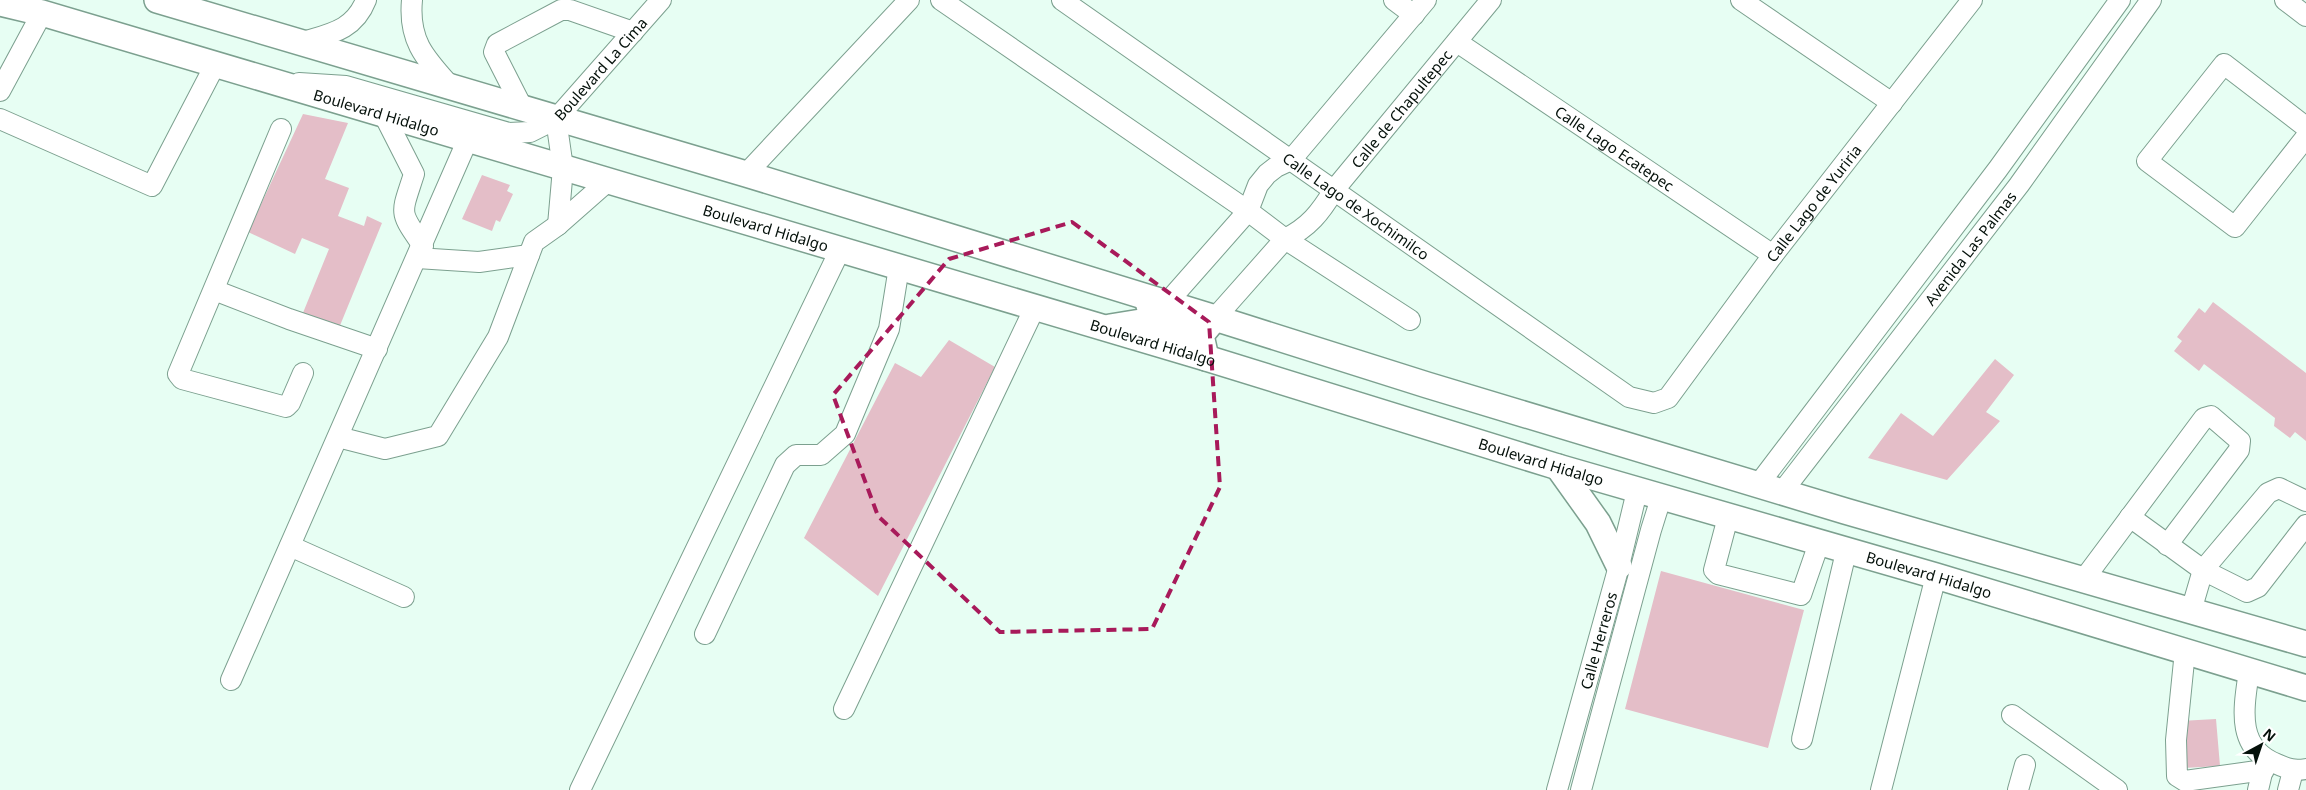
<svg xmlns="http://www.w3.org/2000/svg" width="2306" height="790" viewBox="0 0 2306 790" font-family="'Noto Sans',sans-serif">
	<rect width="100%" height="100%" fill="#e7fef3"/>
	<!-- building -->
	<path fill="#e4bec8" d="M303,114L348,123L325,179L349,188L338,216L364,226L367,216L382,223L332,345L296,330L329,249L302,238L295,254L248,232Z
		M482,175L510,185L507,191L513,194L500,222L496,220L492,231L462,219Z
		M2213,302L2306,373V441L2295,432L2290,438L2274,426L2275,418L2204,364L2199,371L2174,351L2182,341L2177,337L2199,308L2205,313Z
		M949,340L995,367L878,596L804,538L895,363L921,377Z
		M1995,359L2014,375L1986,412L2000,421L1947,480L1868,458L1901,413L1933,436Z
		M1661,571L1804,610L1768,748L1625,709Z
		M2216,719L2220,766L2183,768L2180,721Z"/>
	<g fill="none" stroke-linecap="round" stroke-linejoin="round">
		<!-- minor casing -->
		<g stroke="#7ca08f" stroke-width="22">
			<g id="minor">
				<path d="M412,0C408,42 426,59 452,88"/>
				<path d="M941,0L1248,211L1285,239L1410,320"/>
				<path id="s1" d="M1062,0L1629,397L1654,403L1668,398L1773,255L1972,0"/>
				<path d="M1394,0L1414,15"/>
				<path d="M1741,0L1892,103"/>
				<path d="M2285,0L2306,16"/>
				<path id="s2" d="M1457,42L1773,255"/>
				<path d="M300,43C329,34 354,31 366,0"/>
				<path id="s3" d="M299,83L346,86L509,133L530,132L556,119L661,0"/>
				<path d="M0,91L42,13"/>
				<path d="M523,109L494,52L497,44L561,10H570L633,32"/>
				<path d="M384,115L414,174C401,215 398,210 423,246"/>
				<path d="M0,119L152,186L215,65"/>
				<path d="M556,119L563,168L558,225"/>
				<path d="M2306,127L2224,64L2147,161L2235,227L2306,137"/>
				<path d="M281,129L178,374L182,379L286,407L290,403L303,373"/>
				<path d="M746,174L909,0"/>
				<path d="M417,258L479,262L529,255"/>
				<path d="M214,290L289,319L377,349"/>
				<path id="s4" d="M1140,331L1179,334L1215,318L1285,239C1309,227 1320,213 1334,190L1491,0"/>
				<path d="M1187,342L1179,334L1166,304L1248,211L1258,185L1267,174L1276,167L1291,160L1426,0"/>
				<path d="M338,437L385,449L438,436L498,337L534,242L558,225L608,181"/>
				<path d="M1758,485L1998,169L2120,0"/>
				<path id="s5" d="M1782,492L2019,185L2151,0"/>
				<path d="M1728,517L1714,570L1718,574L1801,595L1819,543"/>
				<path d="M2130,517L2203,570L2247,592L2258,587L2306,525"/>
				<path d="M290,546L404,597"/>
				<path d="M2084,579L2204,418L2211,416L2240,441L2239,450L2167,545"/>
				<path d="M2191,611L2203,570L2268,493L2279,488L2306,501"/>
				<path d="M705,634L785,465L796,455H821L845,434L889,329L899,267"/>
				<path d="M2185,651L2176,740L2177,776L2185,781L2264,770"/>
				<path d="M2249,671C2244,707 2235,748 2277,764C2288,769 2294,771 2306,769"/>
				<path d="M231,680L468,139"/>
				<path d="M844,709L1035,307"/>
				<path d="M2012,715L2117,790"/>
				<path d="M1802,739L1846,552"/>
				<path d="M580,790L840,250"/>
				<path id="s6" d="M1557,790L1619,566L1637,491"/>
				<path d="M1581,790L1651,530L1661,498"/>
				<path d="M1881,790L1936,576"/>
				<path d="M2018,790L2025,765"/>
				<path d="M2258,790L2265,760"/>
				<path d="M2288,790L2293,771"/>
			</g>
		</g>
		<!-- major casing -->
		<g stroke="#7ca08f" stroke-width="28">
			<g id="major">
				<path d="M157,0L746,174L1215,318L1427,385L1845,511L2306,644"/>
				<path id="s7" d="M0,3L42,13L1206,358L1558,467L1936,576L2306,688"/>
				<path d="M1110,327L1153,320L1147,298"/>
				<path d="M1206,358L1201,335L1215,318"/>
				<path d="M1558,467L1598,523L1619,566"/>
			</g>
		</g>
		<!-- minor -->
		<use href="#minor" stroke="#fff" stroke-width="20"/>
		<!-- major -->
		<use href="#major" stroke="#fff" stroke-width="25"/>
	</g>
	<!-- marked area -->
	<path fill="none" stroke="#a81a5a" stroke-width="4" stroke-dasharray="10 6" stroke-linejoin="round" d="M1072,222L1209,322L1220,487L1152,629L1000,632L878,516L833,395L949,259Z"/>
	<g text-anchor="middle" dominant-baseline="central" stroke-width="5" stroke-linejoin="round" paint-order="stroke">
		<!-- street labels -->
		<g font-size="15" fill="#04100a" stroke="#fff">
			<text stroke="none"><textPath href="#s3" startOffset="334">Boulevard La Cima</textPath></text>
			<text stroke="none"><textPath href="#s4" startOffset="360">Calle de Chapultepec</textPath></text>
			<text stroke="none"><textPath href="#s7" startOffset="392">Boulevard Hidalgo</textPath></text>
			<text stroke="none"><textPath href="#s2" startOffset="190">Calle Lago Ecatepec</textPath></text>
			<text stroke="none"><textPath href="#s1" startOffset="976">Calle Lago de Yuriria</textPath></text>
			<text stroke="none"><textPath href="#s1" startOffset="359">Calle Lago de Xochimilco</textPath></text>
			<text stroke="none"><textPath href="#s7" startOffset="798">Boulevard Hidalgo</textPath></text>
			<text stroke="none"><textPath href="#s5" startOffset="308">Avenida Las Palmas</textPath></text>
			<text stroke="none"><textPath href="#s7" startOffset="1202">Boulevard Hidalgo</textPath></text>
			<text stroke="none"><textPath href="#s7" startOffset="1608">Boulevard Hidalgo</textPath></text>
			<text stroke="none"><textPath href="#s7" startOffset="2012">Boulevard Hidalgo</textPath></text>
			<text stroke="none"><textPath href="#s6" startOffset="155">Calle Herreros</textPath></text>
		</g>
	</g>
	<!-- north arrow -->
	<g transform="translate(2261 745) rotate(40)" stroke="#ffffff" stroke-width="4" paint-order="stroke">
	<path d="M0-4L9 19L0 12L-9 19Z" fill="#04100a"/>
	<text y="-8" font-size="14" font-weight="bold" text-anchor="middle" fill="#04100a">N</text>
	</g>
</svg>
